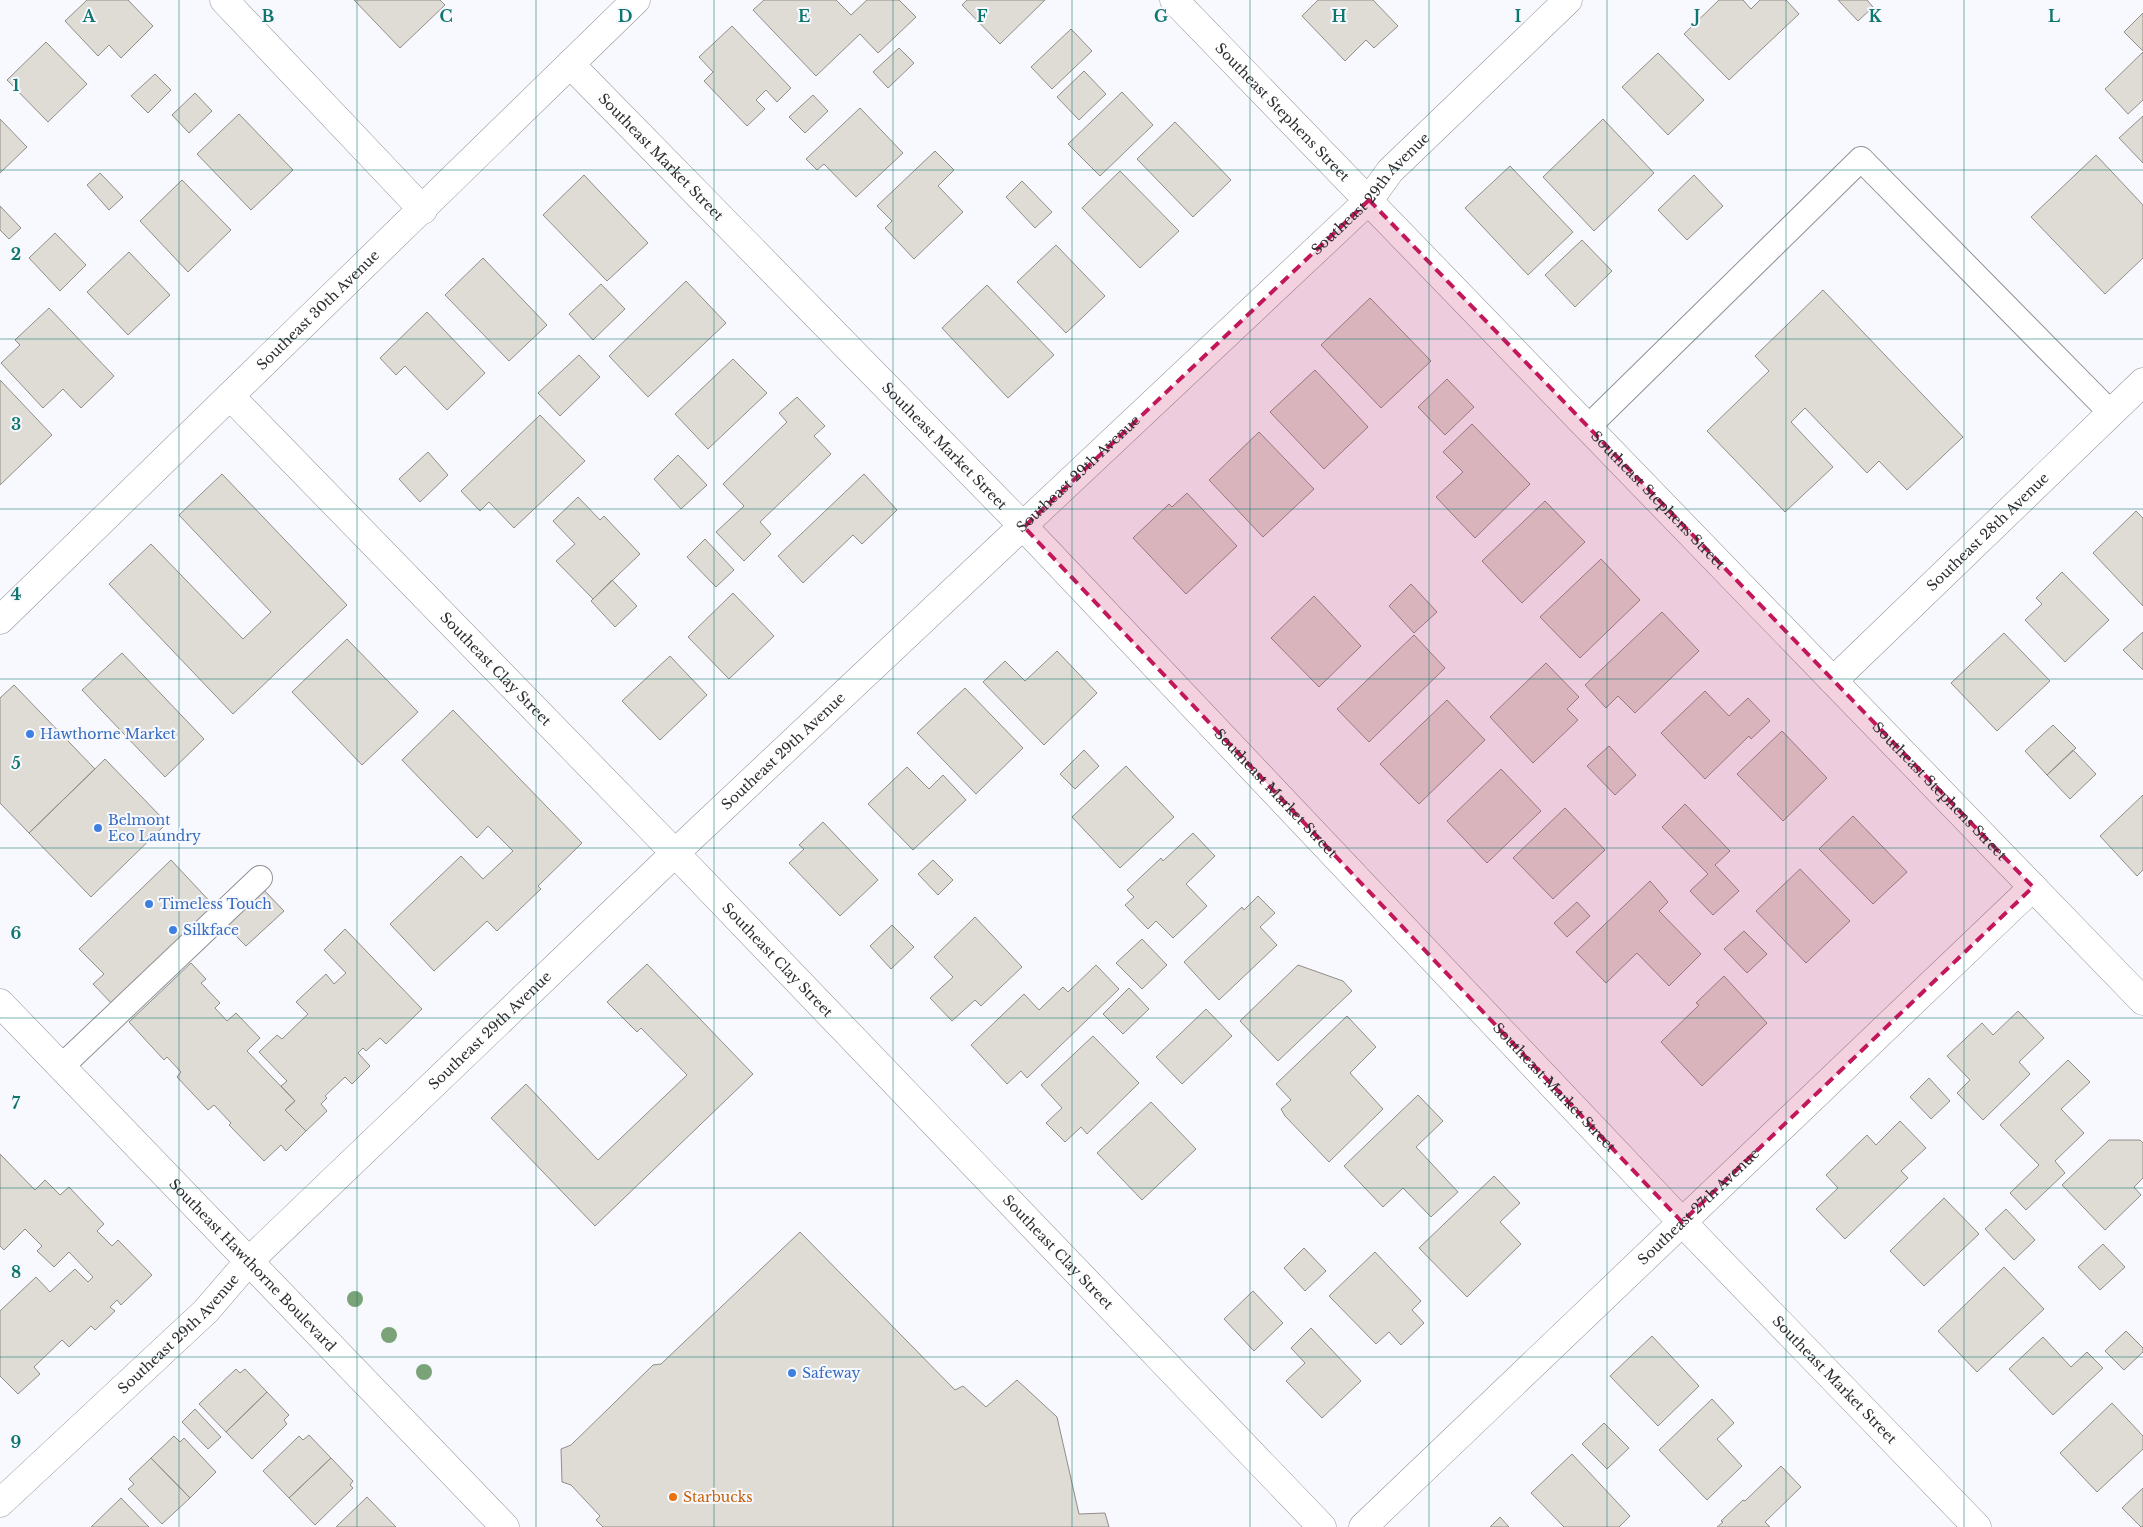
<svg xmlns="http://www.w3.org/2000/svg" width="2143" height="1527" viewBox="0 0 2143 1527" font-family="'Libre Baskerville',serif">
	<rect width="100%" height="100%" fill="#f8f9ff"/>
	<!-- building -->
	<path fill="#dfdbd5" stroke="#918d87" d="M87,0H128L153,26L121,58L109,45L98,56L65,21Z
		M354,0H440L445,5L400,48Z
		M764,0H836L851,15L867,0H899L916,17L878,53L860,34L816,76L753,10Z
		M967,0H1045L1000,44L962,5Z
		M1318,0H1373L1398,26L1374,48L1366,40L1345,61L1302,16Z
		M1719,0H1743L1751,9L1760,0H1786L1799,14L1729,80L1684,34Z
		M1838,0H1867L1873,7L1858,21Z
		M2143,13V51L2124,32Z
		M732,26L791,88L777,102L766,90L756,100L765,109L747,126L704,81L713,72L699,57Z
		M1071,29L1092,51L1052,89L1031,67Z
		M46,42L87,84L48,122L7,80Z
		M899,48L914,63L888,88L873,72Z
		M2143,52V100L2128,114L2105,89Z
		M1658,53L1704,100L1668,135L1622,87Z
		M1084,71L1106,94L1079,120L1057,97Z
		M155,74L171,90L148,113L131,96Z
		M1122,92L1153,125L1100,176L1068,144Z
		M195,93L212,111L189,133L172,115Z
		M813,95L828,111L805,133L789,117Z
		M860,108L903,153L856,197L824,164L817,170L806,159Z
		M239,114L293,170L251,210L197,154Z
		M2143,116V163L2119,138Z
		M0,119L27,147L0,173Z
		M1603,119L1654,173L1594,231L1543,177Z
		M1175,122L1231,180L1193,217L1137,159Z
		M935,151L954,170L938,186L963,212L914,259L885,228L892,221L877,206Z
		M2096,155L2143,205V258L2105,294L2031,217Z
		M1510,166L1573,232L1528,275L1465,208Z
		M1120,171L1179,231L1140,268L1082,208Z
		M100,173L123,197L109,210L87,185Z
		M584,175L648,243L607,281L543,215Z
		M1694,175L1723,206L1687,240L1658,210Z
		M182,180L231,230L188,272L140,221Z
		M1022,181L1052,212L1035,228L1006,197Z
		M0,206L21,228L9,239L0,230Z
		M55,233L86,265L60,291L29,258Z
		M1582,240L1612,271L1575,307L1545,275Z
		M1056,245L1105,296L1066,333L1017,282Z
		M129,252L170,295L128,335L87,292Z
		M483,258L547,325L509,361L445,295Z
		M686,281L726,323L648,397L609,356Z
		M601,284L625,309L593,340L569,314Z
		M987,285L1054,355L1008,398L942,328Z
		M1823,290L1963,437L1907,490L1879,461L1867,473L1805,408L1791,422L1833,467L1785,512L1707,431L1769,371L1755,356Z
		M1370,298L1431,361L1381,408L1321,345Z
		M49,308L114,376L81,408L63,389L43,408L1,363L20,345L15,340Z
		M427,312L485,373L447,410L405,366L396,375L380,358Z
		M579,355L600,377L560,416L538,393Z
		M733,359L767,393L708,449L675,414Z
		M1315,370L1368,427L1324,469L1270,412Z
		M1447,379L1474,407L1445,435L1418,407Z
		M0,380L52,435L0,485Z
		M797,397L825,426L814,436L831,454L760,522L771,534L744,561L716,532L744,506L723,484L787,422L779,413Z
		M540,415L585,461L514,528L489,502L480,511L461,491Z
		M1472,424L1530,484L1475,538L1436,497L1463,472L1443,452Z
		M1259,432L1314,489L1263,537L1209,480Z
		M428,452L448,475L420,502L399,479Z
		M678,455L707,485L681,509L654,479Z
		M222,474L347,605L233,714L109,584L151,544L243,639L271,612L179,515Z
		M864,474L897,510L862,544L853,535L803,583L778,556Z
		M1187,493L1237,546L1186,594L1133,538L1169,504L1172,507Z
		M578,497L600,520L604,516L640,554L593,599L556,561L575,544L553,521Z
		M1545,501L1585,542L1522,603L1482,561Z
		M2136,511L2143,518V606L2093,553Z
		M705,539L734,570L716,587L687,557Z
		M1601,559L1640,600L1580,658L1540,617Z
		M2062,572L2109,620L2065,662L2025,620L2042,604L2036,598Z
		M612,580L637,606L615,627L591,601Z
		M1411,584L1437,612L1414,633L1389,606Z
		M733,593L774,636L729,679L688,637Z
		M1314,596L1361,646L1319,687L1271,638Z
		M1662,612L1699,651L1635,713L1618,696L1606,708L1585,685Z
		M2143,632V670L2123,650Z
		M2004,633L2050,681L1997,731L1951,683Z
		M1414,635L1445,668L1369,742L1337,709Z
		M347,639L418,712L362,765L292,692Z
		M1057,651L1097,693L1044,745L983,682L1005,661L1025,681Z
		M122,653L204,739L165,777L82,690Z
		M670,656L707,695L660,740L622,701Z
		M1546,663L1579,697L1567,709L1578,720L1533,763L1490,717Z
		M14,685L95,769L29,833L0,803V698Z
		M965,688L1023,748L976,794L917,733Z
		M1705,691L1729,716L1748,698L1770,721L1751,739L1749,736L1705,779L1661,733Z
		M1447,700L1485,740L1419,804L1380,764Z
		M453,710L582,843L538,886L541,889L497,931L487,921L434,971L390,924L461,856L483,879L513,851L488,826L477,838L402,760Z
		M2053,725L2076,748L2047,775L2025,751Z
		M1782,731L1827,778L1783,821L1737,774Z
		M1609,746L1636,775L1615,795L1587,766Z
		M1084,750L1099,766L1075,789L1060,774Z
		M2073,750L2096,774L2070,799L2047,775Z
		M105,759L167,823L91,897L29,833Z
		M1126,766L1174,817L1120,868L1072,817Z
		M907,767L929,789L943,775L966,800L913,850L868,804Z
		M1501,769L1541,811L1487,863L1447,821Z
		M2143,795V870L2137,876L2100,836Z
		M1685,804L1730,851L1715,865L1739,891L1713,915L1690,891L1708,874L1662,827Z
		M1565,808L1605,850L1553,899L1513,858Z
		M1853,816L1907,872L1873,904L1819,849Z
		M823,822L878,880L840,916L789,863L804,849L799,845Z
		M1193,833L1215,856L1186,884L1207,906L1173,938L1156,921L1148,929L1125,905L1134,897L1127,890L1161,858L1163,861Z
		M171,860L216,908L114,1006L93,984L104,974L79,949Z
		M933,860L953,880L938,895L918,874Z
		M1800,869L1850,921L1806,963L1756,911Z
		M1650,881L1668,902L1659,911L1701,954L1669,986L1637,953L1606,983L1576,952Z
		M262,888L284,911L246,946L224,924Z
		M1258,896L1275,913L1260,927L1277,945L1219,1000L1184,962L1242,907L1244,910Z
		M1577,902L1590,916L1567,937L1554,923Z
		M975,917L1022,967L981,1006L975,1000L952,1021L930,998L953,977L934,957Z
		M892,925L914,947L891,969L870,946Z
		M345,929L422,1009L386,1044L380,1038L366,1051L363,1048L358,1053L370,1066L352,1084L345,1077L325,1096L327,1098L321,1104L327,1111L306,1131L285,1110L295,1101L281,1086L287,1081L259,1052L277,1035L282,1039L308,1014L296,1002L326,974L334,984L346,973L324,950Z
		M1744,931L1767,954L1747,973L1724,949Z
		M1142,939L1167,965L1142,989L1116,963Z
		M191,963L206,979L201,983L220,1003L215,1008L227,1021L236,1013L260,1038L247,1051L295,1101L285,1110L306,1131L286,1151L281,1145L264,1161L229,1125L231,1123L214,1105L208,1110L177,1077L181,1072L167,1057L164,1060L129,1022Z
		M647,964L753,1074L595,1226L491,1118L526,1084L598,1160L687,1075L641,1028L637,1032L607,1002Z
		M1096,965L1119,989L1027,1078L1021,1071L1007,1084L971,1045L1024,994L1039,1010L1063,987L1068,992Z
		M1298,965L1343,981L1352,991L1278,1061L1240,1021Z
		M1724,976L1767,1023L1702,1086L1661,1042L1699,1005L1696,1003Z
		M1129,988L1149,1009L1123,1034L1103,1014Z
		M1206,1009L1232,1036L1182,1084L1156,1057Z
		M2018,1011L2044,1038L2019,1062L2030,1074L1983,1120L1957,1093L1970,1080L1947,1056L1982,1023L1993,1035Z
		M1347,1016L1376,1047L1350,1073L1383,1109L1329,1162L1285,1116L1281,1109L1291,1100L1276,1084Z
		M1093,1036L1139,1083L1087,1134L1081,1127L1065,1142L1046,1123L1062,1108L1041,1085Z
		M2068,1060L2090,1082L2061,1109L2084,1133L2055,1161L2065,1173L2026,1210L2010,1193L2039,1165L2000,1125Z
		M1929,1078L1950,1101L1931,1119L1910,1097Z
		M1418,1095L1443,1121L1416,1147L1458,1192L1431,1217L1403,1188L1383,1207L1344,1166Z
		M1151,1102L1196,1149L1142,1200L1097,1153Z
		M1900,1121L1926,1148L1901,1171L1908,1178L1845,1239L1816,1209L1838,1188L1826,1175L1867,1135L1876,1145Z
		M2109,1140H2140L2143,1143V1178L2134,1187L2141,1195L2105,1230L2062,1185Z
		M0,1154L35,1190L45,1180L60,1195L69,1187L104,1224L97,1231L112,1246L118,1240L152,1275L121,1305L117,1300L110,1307L115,1311L95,1330L91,1326L69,1347L62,1340L34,1367L40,1374L18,1394L0,1376V1311L36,1277L50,1292L75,1269L88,1282L93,1277L69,1252L54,1267L37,1251L42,1246L25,1229L4,1250L0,1246Z
		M1494,1176L1520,1203L1500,1222L1521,1244L1467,1297L1419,1248Z
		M1944,1198L1979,1234L1924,1286L1890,1251Z
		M2006,1209L2035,1240L2014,1260L1985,1229Z
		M800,1232L955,1390L963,1386L986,1407L1017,1380L1057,1417L1079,1514L1105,1513L1109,1527H603L596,1520L600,1516L571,1485L562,1482L561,1449L571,1445L653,1365L661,1364Z
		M2103,1244L2125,1267L2100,1290L2078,1267Z
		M1304,1248L1326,1271L1305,1291L1284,1268Z
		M1375,1252L1421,1301L1412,1310L1424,1323L1401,1345L1389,1332L1376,1344L1329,1296Z
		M2004,1267L2044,1309L1977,1372L1938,1331Z
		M1253,1291L1283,1323L1254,1351L1224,1319Z
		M1311,1328L1361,1381L1322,1418L1286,1381L1305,1363L1291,1348Z
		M2126,1331L2143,1348V1352L2124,1370L2105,1351Z
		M1652,1336L1699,1386L1658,1426L1610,1376Z
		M2043,1337L2071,1367L2087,1352L2103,1368L2053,1415L2009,1369Z
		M236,1369L240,1373L245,1369L267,1392L226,1432L199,1404Z
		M267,1392L289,1415L284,1420L287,1424L252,1459L226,1432Z
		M1712,1399L1734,1423L1717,1439L1742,1466L1707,1500L1659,1450Z
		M2112,1403L2143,1436V1449L2097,1492L2060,1453Z
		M195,1409L221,1437L208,1449L182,1422Z
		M1604,1423L1629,1448L1607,1469L1582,1444Z
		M309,1435L331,1458L289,1498L263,1471L299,1436L303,1440Z
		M174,1436L180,1442L184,1438L216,1472L190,1498L151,1458Z
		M1572,1454L1630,1516L1619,1527H1564L1531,1493Z
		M151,1458L190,1498L162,1524L128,1489L134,1484L129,1479Z
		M331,1458L353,1481L350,1485L353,1488L315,1525L289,1498Z
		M1781,1466L1801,1487L1765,1522L1770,1527H1717L1723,1522L1721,1521L1743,1500L1745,1501Z
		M2143,1488V1527H2141L2122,1508Z
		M367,1497L396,1527H336Z
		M121,1498L149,1527H91Z
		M1500,1517L1509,1527H1490Z"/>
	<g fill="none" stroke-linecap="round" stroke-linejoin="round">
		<!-- lane casing -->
		<g stroke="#909197" stroke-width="26">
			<path id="lane" d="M1588,427L1861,159L2111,413
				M61,1067L260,878"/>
		</g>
		<!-- street casing -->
		<g stroke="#909197" stroke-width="29">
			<g id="street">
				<path d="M224,0L423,210"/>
				<path id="s1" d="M1174,0L2143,1001"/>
				<path id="s2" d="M570,64L1024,527L1682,1222L1977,1527"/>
				<path id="s3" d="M230,396L675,853L1322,1527"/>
				<path id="s4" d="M0,620L636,0"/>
				<path id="s5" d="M1833,681L2143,382"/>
				<path id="s6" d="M0,1503L206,1311L249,1261L675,853L1369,200L1390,171L1568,0"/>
				<path id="s7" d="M1363,1527L2033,887"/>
			</g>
		</g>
		<!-- secondary casing -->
		<g stroke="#909197" stroke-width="29">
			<g id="secondary">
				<path id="s8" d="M0,1003L505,1527"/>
			</g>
		</g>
		<!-- lane -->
		<use href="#lane" stroke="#fff" stroke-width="24"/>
		<!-- street -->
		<use href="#street" stroke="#fff" stroke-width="28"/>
		<!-- secondary -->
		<use href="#secondary" stroke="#fff" stroke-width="28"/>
	</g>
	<!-- trees -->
	<g fill="#7aa478">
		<circle cx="355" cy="1299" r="8"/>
		<circle cx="389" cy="1335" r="8"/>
		<circle cx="424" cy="1372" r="8"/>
	</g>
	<!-- marked area -->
	<path fill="#c2185b" fill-opacity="0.2" stroke="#c2185b" stroke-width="4" stroke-dasharray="10 6" stroke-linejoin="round" d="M1369,200L2033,887L1682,1222L1024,527Z"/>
	<!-- grid -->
	<path fill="none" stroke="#0f766e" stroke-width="1" stroke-opacity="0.55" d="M179,0V1527M357,0V1527M536,0V1527M714,0V1527M893,0V1527M1072,0V1527M1250,0V1527M1429,0V1527M1607,0V1527M1786,0V1527M1964,0V1527M0,170H2143M0,339H2143M0,509H2143M0,679H2143M0,848H2143M0,1018H2143M0,1188H2143M0,1357H2143"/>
	<!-- markers -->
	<g fill="#3f7fe0" stroke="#f8f9ff" stroke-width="2">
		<circle cx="30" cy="734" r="5"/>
		<circle cx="98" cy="828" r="5"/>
		<circle cx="149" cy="904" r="5"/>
		<circle cx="173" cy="930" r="5"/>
		<circle cx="792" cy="1373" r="5"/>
	</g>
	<circle fill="#e8710a" stroke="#f8f9ff" stroke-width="2" cx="673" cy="1497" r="5"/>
	<g text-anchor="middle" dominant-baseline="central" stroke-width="4" stroke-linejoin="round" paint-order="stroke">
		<!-- street labels -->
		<g font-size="14" fill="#2e2f31" stroke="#f8f9ff">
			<text stroke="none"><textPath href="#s1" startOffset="156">Southeast Stephens Street</textPath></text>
			<text stroke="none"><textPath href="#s2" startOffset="130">Southeast Market Street</textPath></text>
			<text stroke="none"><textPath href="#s6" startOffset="1896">Southeast 29th Avenue</textPath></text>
			<text stroke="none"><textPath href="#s4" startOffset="444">Southeast 30th Avenue</textPath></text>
			<text stroke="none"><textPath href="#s2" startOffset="535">Southeast Market Street</textPath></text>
			<text stroke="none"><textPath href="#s6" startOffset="1491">Southeast 29th Avenue</textPath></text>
			<text stroke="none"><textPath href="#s1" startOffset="696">Southeast Stephens Street</textPath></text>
			<text stroke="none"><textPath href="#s5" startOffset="215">Southeast 28th Avenue</textPath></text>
			<text stroke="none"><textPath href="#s3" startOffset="381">Southeast Clay Street</textPath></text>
			<text stroke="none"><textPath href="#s6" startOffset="1086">Southeast 29th Avenue</textPath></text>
			<text stroke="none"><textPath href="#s1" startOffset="1101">Southeast Stephens Street</textPath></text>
			<text stroke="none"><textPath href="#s2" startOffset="1015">Southeast Market Street</textPath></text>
			<text stroke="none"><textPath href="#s3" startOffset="786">Southeast Clay Street</textPath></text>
			<text stroke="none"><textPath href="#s6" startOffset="681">Southeast 29th Avenue</textPath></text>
			<text stroke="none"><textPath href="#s2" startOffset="1420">Southeast Market Street</textPath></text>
			<text stroke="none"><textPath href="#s7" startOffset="464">Southeast 27th Avenue</textPath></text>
			<text stroke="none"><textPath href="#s3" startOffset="1191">Southeast Clay Street</textPath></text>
			<text stroke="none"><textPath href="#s8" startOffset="364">Southeast Hawthorne Boulevard</textPath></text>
			<text stroke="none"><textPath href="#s6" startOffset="246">Southeast 29th Avenue</textPath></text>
			<text stroke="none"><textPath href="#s2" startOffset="1825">Southeast Market Street</textPath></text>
		</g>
		<!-- shop labels -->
		<g font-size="14" fill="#366cbe" stroke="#f8f9ff" text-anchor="start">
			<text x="40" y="734">Hawthorne Market</text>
			<text x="108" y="820">Belmont<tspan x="108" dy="16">Eco Laundry</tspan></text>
			<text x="159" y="904">Timeless Touch</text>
			<text x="183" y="930">Silkface</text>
			<text x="802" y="1373">Safeway</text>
		</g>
		<!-- food labels -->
		<g font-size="14" fill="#c56008" stroke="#f8f9ff" text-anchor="start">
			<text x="683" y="1497">Starbucks</text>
		</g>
	</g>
	<g font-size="16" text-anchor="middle" font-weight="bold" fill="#0f766e" stroke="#f8f9ff" stroke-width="4" stroke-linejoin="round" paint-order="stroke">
		<text x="89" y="22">A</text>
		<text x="268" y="22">B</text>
		<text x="446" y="22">C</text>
		<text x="625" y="22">D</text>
		<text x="804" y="22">E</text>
		<text x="982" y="22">F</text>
		<text x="1161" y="22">G</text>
		<text x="1339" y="22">H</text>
		<text x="1518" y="22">I</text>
		<text x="1697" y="22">J</text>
		<text x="1875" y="22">K</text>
		<text x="2054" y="22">L</text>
		<text x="16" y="91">1</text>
		<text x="16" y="260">2</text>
		<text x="16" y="430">3</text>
		<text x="16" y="600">4</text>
		<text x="16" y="769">5</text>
		<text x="16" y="939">6</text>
		<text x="16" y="1109">7</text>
		<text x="16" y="1278">8</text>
		<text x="16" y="1448">9</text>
	</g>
</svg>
